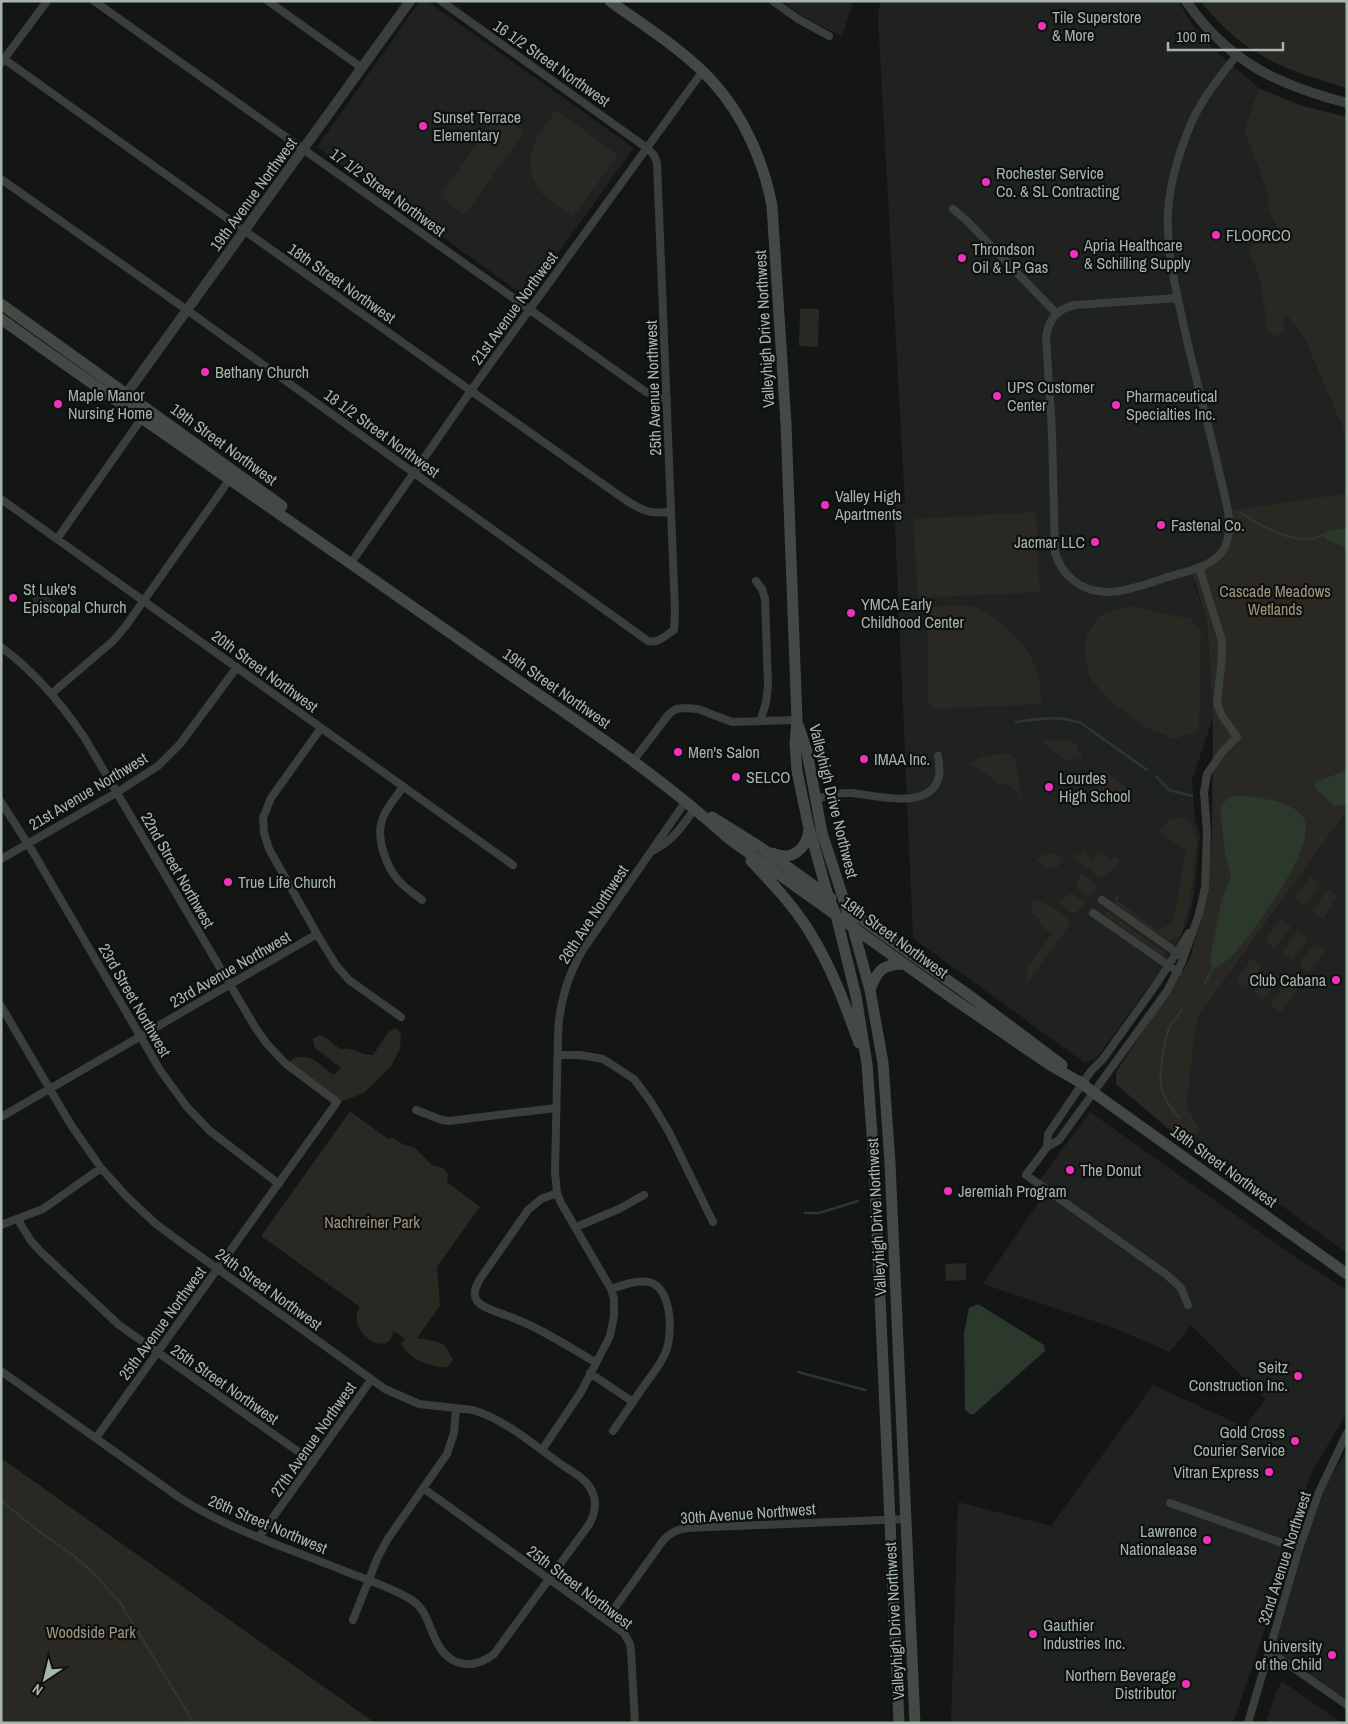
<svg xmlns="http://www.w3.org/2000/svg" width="1348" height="1724" viewBox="0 0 1348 1724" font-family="'Archivo Narrow',sans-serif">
	<rect width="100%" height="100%" fill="#141515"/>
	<!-- built -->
	<path fill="#202221" d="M420,1H427L634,148L526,297L317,147Z
		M782,1H851L852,7L842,36L808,20Z
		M880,1H1178L1192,24L1218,53L1259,88L1244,130L1280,225L1270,291L1305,340L1342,426L1347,447V493L1229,511L1227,540L1194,583L1207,623L1213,717L1192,780L1195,820L1200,835L1194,895L1187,923L1178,941L1154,979L1096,1059L1085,1063L913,938L894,504H905L878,18Z
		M1347,810V1253L1192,1141L1200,1129L1187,1107L1195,1031L1200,1014Z
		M1090,1112L1295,1257L1347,1290V1413L1310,1475L1276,1596L1233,1723H951L958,1502L1051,1526L1153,1385L1245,1427L1265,1399L1191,1325L1170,1352L1109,1326L983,1284L1045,1193L1035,1186Z
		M1347,1449V1700L1274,1649L1310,1527L1328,1482Z
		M1282,1681L1342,1723H1266L1276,1692Z"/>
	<!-- green -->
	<path fill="#2a2822" d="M1200,1H1347V88C1282,69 1244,55 1200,1Z
		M1259,88L1299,105L1347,117V447L1342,426L1305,340L1287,315L1283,321L1285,333L1276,336L1270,333L1266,327V312L1263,304L1262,289L1257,270L1248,250C1257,237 1273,246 1277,225L1268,210V194L1244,130Z
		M556,110L618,155L573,217L543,195L532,177L530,156L537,138Z
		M499,114L524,132L465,215L439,196Z
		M800,309H819L818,347L799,346Z
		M1347,493V810L1200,1014L1195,1031L1187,1107L1200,1129L1191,1143L1165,1126L1116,1084V1072L1189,961L1207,898L1212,838L1213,717L1207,623L1193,575L1199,567L1224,548L1228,511Z
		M1036,512L1040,592L918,598L913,519Z
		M39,591L58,604L52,613L40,605L38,607L40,608L33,618L23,611Z
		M1128,606L1191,619L1201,632L1199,730L1175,739L1147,728L1111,702L1089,676L1085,655L1086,636L1099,616Z
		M928,607C940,607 967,605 978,608C983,610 989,615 994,618C1025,639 1042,666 1041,704L936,709L928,702Z
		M1068,739L1077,746L1079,753L1083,756L1081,760L1074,755L1069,762L1043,743V741Z
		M1005,753L1010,754L1015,759L1022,801L1018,798L1020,793L1004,782L1001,785L970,763L981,757Z
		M1105,771L1133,792L1122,806L1098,790L1096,787L1099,782L1098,779Z
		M1187,817L1197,840L1190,901L1181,936L1167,941L1116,905L1114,900L1116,896L1119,895L1120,897L1118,901L1159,931L1164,926H1170L1173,922L1186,850L1159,832L1169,820Z
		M1098,851L1112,861L1115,856L1120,860L1114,868L1101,878L1073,858L1076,853L1080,856L1083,852L1093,859Z
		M1050,853L1065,858L1056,868L1051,867L1047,868L1037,860L1041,856Z
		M1081,873L1096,884V889L1089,897L1076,887Z
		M1310,876L1321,884L1305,906L1294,899Z
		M1328,889L1338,896L1323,919L1312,911Z
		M1072,893L1085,903L1076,913H1073L1057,902Z
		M1034,899C1043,902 1061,911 1067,918C1070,921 1069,923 1068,927L1026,985L1028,966L1051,934L1039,924L1040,920L1031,913L1033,908L1030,904Z
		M1107,911L1165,953L1163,956L1104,914Z
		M1281,918L1291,926L1275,948L1265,941Z
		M1297,931L1308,938L1292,961L1282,953Z
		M1314,943L1325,951L1309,973L1299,965Z
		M1252,958L1262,966L1246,988L1236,981Z
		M1269,970L1280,977L1264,1000L1253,992Z
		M1286,983L1297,990L1281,1013L1270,1005Z
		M396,1028L401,1033L400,1049L391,1066L364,1093L343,1101H336L310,1080L299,1079L288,1066L292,1059C312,1052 319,1065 334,1075L341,1068L315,1048L313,1039L319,1035L325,1037L340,1049C353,1046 361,1056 373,1055L389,1031Z
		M350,1111L388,1139L393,1138L404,1145L414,1147L432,1165L443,1168L448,1175L447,1182L480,1207L437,1267L440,1306L417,1338L439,1342L445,1346L453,1360L448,1367C431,1368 410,1360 401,1343L405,1339L394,1331C392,1335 391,1339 388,1342C375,1351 347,1325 360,1307L261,1236Z
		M966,1263V1280L946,1281L945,1264Z
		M1,1458L375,1723H1Z"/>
	<!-- water -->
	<path fill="#2a392b" d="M1342,529H1347V547L1329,541L1322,535L1328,531Z
		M1347,770V804L1334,806L1315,788L1316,782Z
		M1236,795C1255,797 1297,800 1305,821C1308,829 1304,843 1301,851C1294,872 1234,968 1213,968L1210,963L1212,948L1222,898L1231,875L1225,853L1220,807L1228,798Z
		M978,1304L1044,1345L1045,1351L974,1414H970L965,1410L964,1333L969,1308Z"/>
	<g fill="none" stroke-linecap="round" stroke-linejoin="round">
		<!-- stream -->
		<path stroke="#2a392b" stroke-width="2.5" d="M1241,513C1260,526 1300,548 1322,535
			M1016,722C1039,719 1058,715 1081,723L1147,770
			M1156,776L1169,790L1192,796
			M1205,983L1213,968
			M1179,1117C1156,1093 1159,1079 1164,1048C1168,1027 1168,1027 1182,1010
			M805,1213H819L858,1201
			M798,1372L865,1390
			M1,1500L33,1527L74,1556L92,1572L119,1601L194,1723"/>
		<!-- minor -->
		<path stroke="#3a3f3c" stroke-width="8" d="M94,1L646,392L667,400
			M268,1L362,68
			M773,1L798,19L829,36
			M4,59L245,231L624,499C643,511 648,514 671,512
			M1,63L47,1
			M1,179L187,310L648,641C658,644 666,635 674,630L675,611L657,163L654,155L647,148L441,1
			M953,209L966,220L1056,313
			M1178,298L1075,305C1057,309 1049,319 1046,337L1052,433L1055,552C1058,564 1063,572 1073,580C1102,604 1139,586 1171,576C1188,571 1210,567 1222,552C1230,540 1230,524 1228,511C1215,449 1198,389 1184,327C1176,290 1166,250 1168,211C1170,184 1178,156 1188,131C1199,102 1218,79 1237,55
			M1,499L513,865
			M57,539L144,415
			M351,563L477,382L702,72
			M756,581L762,589L765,599L768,685L766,703L760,721
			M1,647C34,671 61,703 84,737L255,1027L267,1044L285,1063L337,1102L96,1438
			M51,694L113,641L125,627L232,476
			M321,728L271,798L263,818L264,833L269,849L317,934L336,965L349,980L401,1017
			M633,761L669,714L676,709L685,708L698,709L732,722L797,720
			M403,787C396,797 386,808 382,820C376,838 386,866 398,880C405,888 414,894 422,900
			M816,799C827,796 839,792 851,793C875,795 931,812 939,776C940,770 939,762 938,756
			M1,802L33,852L160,1070L187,1107L210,1131L279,1184
			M654,850C673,841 683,825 695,808
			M1,859L116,793L158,766L180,744L237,667
			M1102,900L1180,955
			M1093,913L1178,972
			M1,1006L71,1125L101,1168L126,1196L156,1224L183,1244L385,1389L419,1404L473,1410C506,1420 534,1445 562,1465C571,1471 583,1477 589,1486C598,1499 596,1514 588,1526L494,1654C475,1669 452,1668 439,1646C428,1629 429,1610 410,1599C390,1587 368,1580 347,1572C291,1549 231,1531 180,1498L1,1371
			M558,1055H580L603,1059L634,1079L651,1102L669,1132L713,1222
			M416,1110L442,1120L449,1121L556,1108
			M1,1117L317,934
			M1047,1147L1048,1134L1091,1071L1103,1059L1155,986L1189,933
			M557,1193L541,1199L528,1210L480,1279C476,1286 472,1294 477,1301C484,1309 496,1311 505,1315C537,1326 566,1345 595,1362
			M18,1220L31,1241L40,1251L119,1325L313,1462
			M1,1225L43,1209L101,1168
			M576,1227L619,1209L644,1195
			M611,1289C623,1285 637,1280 649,1282C672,1288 673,1333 666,1351C662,1363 653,1373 646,1383C635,1399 624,1415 613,1431
			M1188,1305L1181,1288L1167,1275L1026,1175L1047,1147L1059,1140L1167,991L1182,962L1199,914L1205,888L1207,832L1204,792L1207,774L1223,751L1237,737L1222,716L1217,703L1222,656V641L1199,567
			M590,1373L633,1402
			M542,1450L581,1392L610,1336L614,1316V1299L611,1289L561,1203L557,1193L555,1172L558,1035C559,1004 567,977 582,951L686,801
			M423,1488L624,1633L630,1644L631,1652L635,1723
			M1170,1503L1299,1549
			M259,1537L371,1380
			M353,1620L377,1559L387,1540L447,1454L454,1433L456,1408
			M606,1620L662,1542C669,1533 677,1529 688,1528L905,1519
			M1269,1651L1347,1705
			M1248,1723L1299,1549L1319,1492L1347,1433"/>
		<!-- tertiary -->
		<path stroke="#3a3f3c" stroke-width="10" d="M1186,1C1228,62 1278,85 1347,103
			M122,400L410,1"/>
		<!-- secondary -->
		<path stroke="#434a46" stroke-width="11" d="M610,1C644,26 684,50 713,82C743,115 764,162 772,206L786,424L797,720L795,744L797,771L808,824L828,896L836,915L856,996L867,1064L874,1163L899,1723
			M1,304L282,506
			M1,319C158,431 318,540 476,651C561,711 651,768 728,838L952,998L1050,1065L1083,1084
			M799,727L807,752L822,833L853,928L870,990L883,1063L890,1163L915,1723
			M712,817L760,847L831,898
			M772,853C792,862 807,849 809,829
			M751,861C772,883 793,905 809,931C831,966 845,1004 859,1043
			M846,908L970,996L1062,1065
			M870,990C877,971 882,964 904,964
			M1079,1081L1094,1093L1347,1274"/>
	</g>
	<!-- markers -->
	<g fill="#ef32ba" stroke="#0f1010" stroke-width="2">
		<circle cx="1042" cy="26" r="5"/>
		<circle cx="423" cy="126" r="5"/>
		<circle cx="986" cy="182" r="5"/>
		<circle cx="1216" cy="235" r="5"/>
		<circle cx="1074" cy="254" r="5"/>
		<circle cx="962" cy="258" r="5"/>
		<circle cx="205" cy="372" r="5"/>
		<circle cx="997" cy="396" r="5"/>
		<circle cx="58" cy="404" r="5"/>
		<circle cx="1116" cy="405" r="5"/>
		<circle cx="825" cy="505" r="5"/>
		<circle cx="1161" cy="525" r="5"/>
		<circle cx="1095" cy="542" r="5"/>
		<circle cx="13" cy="598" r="5"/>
		<circle cx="851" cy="613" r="5"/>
		<circle cx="678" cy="752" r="5"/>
		<circle cx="864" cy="759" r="5"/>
		<circle cx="736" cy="777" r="5"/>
		<circle cx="1049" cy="787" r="5"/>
		<circle cx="228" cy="882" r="5"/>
		<circle cx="1336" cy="980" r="5"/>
		<circle cx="1070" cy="1170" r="5"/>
		<circle cx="948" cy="1191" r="5"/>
		<circle cx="1298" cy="1376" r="5"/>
		<circle cx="1295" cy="1441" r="5"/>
		<circle cx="1269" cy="1472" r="5"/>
		<circle cx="1207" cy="1540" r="5"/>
		<circle cx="1033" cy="1634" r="5"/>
		<circle cx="1332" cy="1655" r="5"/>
		<circle cx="1186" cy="1684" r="5"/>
	</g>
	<g text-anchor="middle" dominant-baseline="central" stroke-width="4.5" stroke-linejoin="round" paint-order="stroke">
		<!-- poi labels -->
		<g font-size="16" fill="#a6b6aa" stroke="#0f1010" text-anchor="start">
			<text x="1052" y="17">Tile Superstore<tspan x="1052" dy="18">&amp; More</tspan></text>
			<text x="433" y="117">Sunset Terrace<tspan x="433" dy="18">Elementary</tspan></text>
			<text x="996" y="173">Rochester Service<tspan x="996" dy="18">Co. &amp; SL Contracting</tspan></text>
			<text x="1226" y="235">FLOORCO</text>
			<text x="1084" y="245">Apria Healthcare<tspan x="1084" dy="18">&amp; Schilling Supply</tspan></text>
			<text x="972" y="249">Throndson<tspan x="972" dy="18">Oil &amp; LP Gas</tspan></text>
			<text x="215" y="372">Bethany Church</text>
			<text x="1007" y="387">UPS Customer<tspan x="1007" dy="18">Center</tspan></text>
			<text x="68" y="395">Maple Manor<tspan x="68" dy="18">Nursing Home</tspan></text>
			<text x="1126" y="396">Pharmaceutical<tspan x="1126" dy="18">Specialties Inc.</tspan></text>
			<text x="835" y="496">Valley High<tspan x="835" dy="18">Apartments</tspan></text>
			<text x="1171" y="525">Fastenal Co.</text>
			<text x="1085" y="542" text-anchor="end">Jacmar LLC</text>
			<text x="23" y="589">St Luke's<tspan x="23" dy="18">Episcopal Church</tspan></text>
			<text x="861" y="604">YMCA Early<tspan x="861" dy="18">Childhood Center</tspan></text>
			<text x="688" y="752">Men's Salon</text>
			<text x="874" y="759">IMAA Inc.</text>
			<text x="746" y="777">SELCO</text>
			<text x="1059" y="778">Lourdes<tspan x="1059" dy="18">High School</tspan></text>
			<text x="238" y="882">True Life Church</text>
			<text x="1326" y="980" text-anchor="end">Club Cabana</text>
			<text x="1080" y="1170">The Donut</text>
			<text x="958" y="1191">Jeremiah Program</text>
			<text x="1288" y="1367" text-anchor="end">Seitz<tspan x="1288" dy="18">Construction Inc.</tspan></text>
			<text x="1285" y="1432" text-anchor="end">Gold Cross<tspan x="1285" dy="18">Courier Service</tspan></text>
			<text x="1259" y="1472" text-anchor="end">Vitran Express</text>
			<text x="1197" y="1531" text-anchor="end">Lawrence<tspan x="1197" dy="18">Nationalease</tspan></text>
			<text x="1043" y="1625">Gauthier<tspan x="1043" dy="18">Industries Inc.</tspan></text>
			<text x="1322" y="1646" text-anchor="end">University<tspan x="1322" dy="18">of the Child</tspan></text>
			<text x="1176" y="1675" text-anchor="end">Northern Beverage<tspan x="1176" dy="18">Distributor</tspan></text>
		</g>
		<!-- street labels -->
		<g font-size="16" fill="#a6b6aa" stroke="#0f1010">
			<text transform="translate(552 63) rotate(35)">16 1/2 Street Northwest</text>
			<text transform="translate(388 192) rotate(36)">17 1/2 Street Northwest</text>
			<text transform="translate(253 194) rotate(-54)">19th Avenue Northwest</text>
			<text transform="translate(342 283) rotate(35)">18th Street Northwest</text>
			<text transform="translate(514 308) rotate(-54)">21st Avenue Northwest</text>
			<text transform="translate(764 329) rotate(-93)">Valleyhigh Drive Northwest</text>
			<text transform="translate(653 388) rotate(-92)">25th Avenue Northwest</text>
			<text transform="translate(382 433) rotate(36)">18 1/2 Street Northwest</text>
			<text transform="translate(224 444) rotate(36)">19th Street Northwest</text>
			<text transform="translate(265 671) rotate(36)">20th Street Northwest</text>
			<text transform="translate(557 688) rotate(35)">19th Street Northwest</text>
			<text transform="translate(88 791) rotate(-31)">21st Avenue Northwest</text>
			<text transform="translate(834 801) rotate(76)">Valleyhigh Drive Northwest</text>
			<text transform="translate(178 870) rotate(60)">22nd Street Northwest</text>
			<text transform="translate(593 914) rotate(-57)">26th Ave Northwest</text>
			<text transform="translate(895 937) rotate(36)">19th Street Northwest</text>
			<text transform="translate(230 969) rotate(-30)">23rd Avenue Northwest</text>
			<text transform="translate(135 1000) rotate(60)">23rd Street Northwest</text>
			<text transform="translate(1224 1166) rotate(36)">19th Street Northwest</text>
			<text transform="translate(876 1217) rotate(-93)">Valleyhigh Drive Northwest</text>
			<text transform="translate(269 1289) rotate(36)">24th Street Northwest</text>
			<text transform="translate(162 1323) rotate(-54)">25th Avenue Northwest</text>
			<text transform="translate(225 1384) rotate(35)">25th Street Northwest</text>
			<text transform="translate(313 1439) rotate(-55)">27th Avenue Northwest</text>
			<text transform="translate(748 1513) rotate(-4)">30th Avenue Northwest</text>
			<text transform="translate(268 1524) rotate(23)">26th Street Northwest</text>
			<text transform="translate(1284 1558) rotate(-72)">32nd Avenue Northwest</text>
			<text transform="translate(580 1587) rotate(37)">25th Street Northwest</text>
			<text transform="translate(894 1621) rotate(-93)">Valleyhigh Drive Northwest</text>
		</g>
		<!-- park labels -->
		<g font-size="16" fill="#a0957d" stroke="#0f1010">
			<text x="1275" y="591">Cascade Meadows<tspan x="1275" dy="18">Wetlands</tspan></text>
			<text x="372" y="1222">Nachreiner Park</text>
			<text x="91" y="1632">Woodside Park</text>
		</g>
	</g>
	<!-- border -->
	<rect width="1348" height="1724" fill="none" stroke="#a6b6aa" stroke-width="5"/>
	<!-- north arrow -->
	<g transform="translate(45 1679) rotate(215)" stroke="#0f1010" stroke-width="4" paint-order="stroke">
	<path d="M0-4L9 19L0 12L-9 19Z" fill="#a6b6aa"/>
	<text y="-8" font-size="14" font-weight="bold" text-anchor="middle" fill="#a6b6aa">N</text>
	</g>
	<!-- scale -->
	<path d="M1168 42v8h115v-8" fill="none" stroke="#a6b6aa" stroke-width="2.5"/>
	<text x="1176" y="42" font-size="15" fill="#a6b6aa" stroke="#0f1010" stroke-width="4" paint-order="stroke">100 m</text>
</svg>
